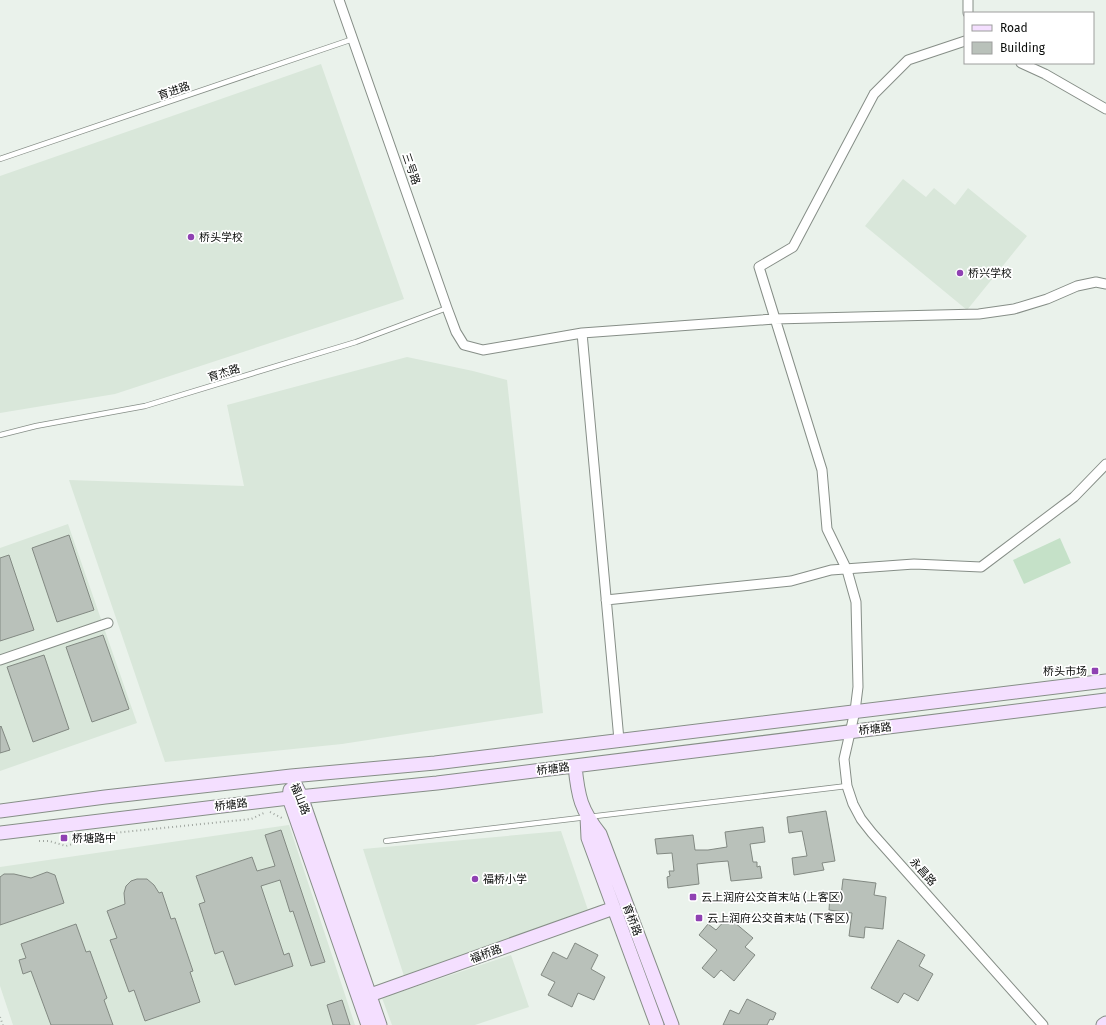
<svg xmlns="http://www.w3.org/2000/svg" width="1106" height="1025" viewBox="0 0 1106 1025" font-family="'Fira Sans','Noto Sans SC',sans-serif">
	<rect width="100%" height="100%" fill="#eaf2eb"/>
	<!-- built -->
	<path fill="#d9e7da" d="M321,64L404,299L115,394L0,413V176Z
		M903,179L926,197L934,188L955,205L968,188L1027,236L967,310L865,226Z
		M407,357L473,371L507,380L543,713L342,744L165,762L69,480L244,486L227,405Z
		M68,524L137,723L0,771V548Z
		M289,825L355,1025H13L0,986V867Z
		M561,831L588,910L404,976L363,849Z
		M511,955L529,1007L475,1025H392L382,998Z"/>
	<!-- green -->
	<path fill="#c5e1c8" d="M1060,538L1071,563L1024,584L1013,560Z"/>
	<!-- building -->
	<path fill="#b9c1ba" stroke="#828982" d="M69,535L94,610L57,622L32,548Z
		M9,555L34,630L0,641V558Z
		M103,635L129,709L92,722L66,647Z
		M44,655L69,729L33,742L7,667Z
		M1,726L10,750L0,753V727Z
		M826,811L835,861L822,863L824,870L794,875L792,858L807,856L802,831L789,833L787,817Z
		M763,827L765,842L750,844L753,862H757V867L760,866L762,878L731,881L728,861L715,862L697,864L699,884L668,888L667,877L670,876L669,871H674L672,853L657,854L655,839L693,835L695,850H708L727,847L725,832Z
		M281,830L325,962L311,966L293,911L290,912L280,880L261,886L284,955L289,953L293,966L235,985L223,951L215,954L199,904L205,902L196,876L252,857L257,871L275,866L265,835Z
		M47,872L55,875L64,903L0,925V877L4,874H14L31,878Z
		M137,879H147L154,885L159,893L162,892L171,919L175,918L193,971L190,972L200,1002L145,1021L134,990L129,992L110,940L117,938L107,911L125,904L124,893L126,886L131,881Z
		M843,879L876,883L874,895L886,897L883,929L865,927L864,938L849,936L852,913L829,910L830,895L841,896Z
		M728,917L753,938L745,947L755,955L734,981L721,970L714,978L702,968L717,950L699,935L708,924L716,930Z
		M76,924L86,952L90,951L107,998L104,1000L113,1025H51L31,971L23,974L19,960L26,958L21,944Z
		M898,940L925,955L919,966L933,974L918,1001L904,993L898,1003L871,988Z
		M575,943L598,955L591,969L605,977L594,1000L578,993L572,1007L548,995L555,982L541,975L553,952L567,959Z
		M747,999L776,1013L773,1020L770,1019L767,1025H723L730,1010L739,1014Z
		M342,1000L350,1025H333L327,1005Z"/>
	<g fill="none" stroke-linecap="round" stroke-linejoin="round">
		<!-- lane casing -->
		<g stroke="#868e87" stroke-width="6">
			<path id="lane" d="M0,159L353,39
				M0,435L36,426L145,406L356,342L447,308
				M386,841L847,786"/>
		</g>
		<!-- street casing -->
		<g stroke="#868e87" stroke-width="11">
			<path id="street" d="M339,0L447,308L456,332L464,345L483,350L582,333L774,319L979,314L1014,309L1047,299L1077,286L1096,282L1106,284
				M968,0V13
				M965,41L908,60L874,94L793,247L759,267L822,470L827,529L847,570L856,602L858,687L855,711L844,759L847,786L853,804L861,819L872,833L1043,1025
				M1021,63L1045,74L1106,109
				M582,333L619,740
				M606,600L791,581L831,570L914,564L981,567L1074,497L1106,464
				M0,660L108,623"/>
		</g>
		<!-- secondary casing -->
		<g stroke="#868e87" stroke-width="15">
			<path id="secondary" d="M575,766C578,797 581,810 600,834L672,1025
				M291,776L301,796L380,1025
				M290,790L289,798L368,1025
				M0,811L105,797L291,776L435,763L1106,681
				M587,817L588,838L657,1025
				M0,833L289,798L437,783L1106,700
				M359,999L614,908
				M1103,1025L1106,1023"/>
		</g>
		<!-- path -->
		<path stroke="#a1a7a1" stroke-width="2" stroke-dasharray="1 3" stroke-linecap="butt" d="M270,812L282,818
			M39,841H49L66,846L104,834L251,819L264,813
			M0,1017L3,1025"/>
		<!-- lane -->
		<use href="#lane" stroke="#fff" stroke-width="4.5"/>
		<!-- street -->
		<use href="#street" stroke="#fff" stroke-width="9"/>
		<!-- secondary -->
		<use href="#secondary" stroke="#f4dfff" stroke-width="13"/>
	</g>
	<!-- markers -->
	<g fill="#8f41b2" stroke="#fff" stroke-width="1.5">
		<circle cx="191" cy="237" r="4"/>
		<circle cx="960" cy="273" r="4"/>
		<rect x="1091" y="667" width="8" height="8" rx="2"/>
		<rect x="60" y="834" width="8" height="8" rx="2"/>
		<circle cx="475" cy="879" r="4"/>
		<rect x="689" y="893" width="8" height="8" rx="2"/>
		<rect x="695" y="914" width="8" height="8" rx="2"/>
	</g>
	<g text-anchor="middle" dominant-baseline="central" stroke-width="3.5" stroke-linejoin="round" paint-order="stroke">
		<!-- street labels -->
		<g font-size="11" fill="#0a0c0a" stroke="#fff">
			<text transform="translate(174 91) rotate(-19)">育进路</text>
			<text transform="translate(411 169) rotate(71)">三号路</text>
			<text transform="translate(224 373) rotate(-17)">育杰路</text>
			<text transform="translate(875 729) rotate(-7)">桥塘路</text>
			<text transform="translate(553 769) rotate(-7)">桥塘路</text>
			<text transform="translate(300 799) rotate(68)">福山路</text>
			<text transform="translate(231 805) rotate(-7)">桥塘路</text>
			<text transform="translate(923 872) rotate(48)">永昌路</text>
			<text transform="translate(632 920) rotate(69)">育桥路</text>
			<text transform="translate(486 954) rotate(-20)">福桥路</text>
		</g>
		<!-- poi labels -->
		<g font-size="11" fill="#0a0c0a" stroke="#fff" text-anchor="start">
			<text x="199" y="237">桥头学校</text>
			<text x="968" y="273">桥兴学校</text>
			<text x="1087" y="671" text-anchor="end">桥头市场</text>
			<text x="72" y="838">桥塘路中</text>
			<text x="483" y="879">福桥小学</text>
			<text x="701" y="897">云上润府公交首末站 (上客区)</text>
			<text x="707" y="918">云上润府公交首末站 (下客区)</text>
		</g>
	</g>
	<!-- legend -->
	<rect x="964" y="12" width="130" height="52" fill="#ffffff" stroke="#9d9e9d"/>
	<rect x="972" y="25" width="20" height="6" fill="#f4dfff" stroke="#9d9e9d"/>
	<text x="1000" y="32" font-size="12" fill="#0a0c0a">Road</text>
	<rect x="972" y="42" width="20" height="12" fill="#b9c1ba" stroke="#9d9e9d"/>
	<text x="1000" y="52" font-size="12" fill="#0a0c0a">Building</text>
</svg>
